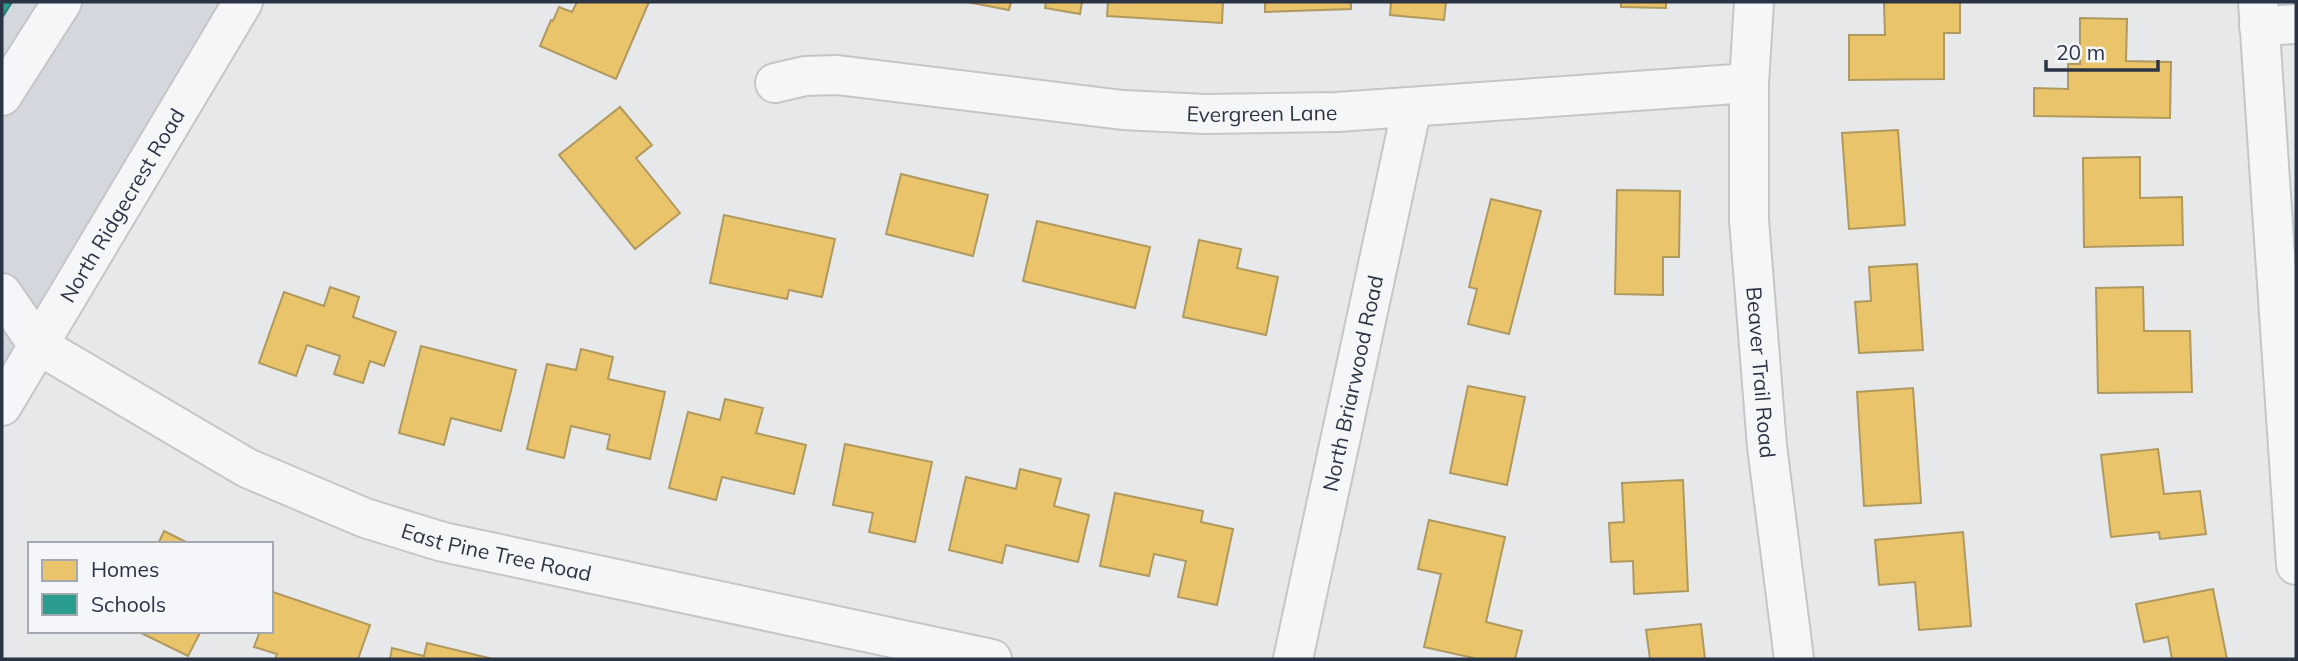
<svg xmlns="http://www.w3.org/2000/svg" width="2298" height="661" viewBox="0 0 2298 661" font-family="Mulish,sans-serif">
	<rect width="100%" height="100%" fill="#e6e8ea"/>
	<!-- built -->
	<path fill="#d4d7dd" d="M2,2H254L2,411Z"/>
	<!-- homes -->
	<path fill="#e9c46a" stroke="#b0995f" stroke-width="2" d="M577,2H649L616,79L540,46L551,20L553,21L559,7L572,12Z
		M967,2H1011L1009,10Z
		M1046,2H1082L1080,14L1045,8Z
		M1108,2H1223L1222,23L1107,16Z
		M1265,2H1351V9L1265,12Z
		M1391,2H1446L1444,20L1390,15Z
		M1621,2H1666V8L1621,7Z
		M1884,2H1960V33H1944V79L1849,80V35H1885Z
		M2080,18L2127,19L2126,61L2171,62L2170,118L2034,116V88L2068,89V64H2080Z
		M620,107L652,145L636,158L680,213L635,249L559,155Z
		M1898,130L1905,225L1849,229L1842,133Z
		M2140,157V198L2182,197L2183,245L2084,247L2083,158Z
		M901,174L988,195L973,256L886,234Z
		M1617,190L1680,191L1679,257H1663V295L1615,294Z
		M1491,199L1541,211L1509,334L1468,324L1477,289L1469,287Z
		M724,215L835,239L822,297L789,290L787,299L710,283Z
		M1037,221L1150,247L1135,308L1023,281Z
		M1199,240L1241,249L1237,268L1278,277L1266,335L1183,317Z
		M1917,264L1923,350L1859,353L1855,302L1871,301L1869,267Z
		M330,287L359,297L353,317L396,332L384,366L370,361L363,383L334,374L340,356L307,345L296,376L259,363L284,292L324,306Z
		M2143,287L2144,331H2190L2192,392L2098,393L2096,288Z
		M421,346L516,370L501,431L451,418L444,445L399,433Z
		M581,349L613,357L608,379L665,392L650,459L607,449L610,435L571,426L564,458L527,449L547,364L576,370Z
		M1468,386L1525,397L1507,485L1450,473Z
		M1913,388L1921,503L1864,506L1857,392Z
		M725,399L763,408L756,433L806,445L794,494L722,477L716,500L669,488L688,412L720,420Z
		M845,444L932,462L915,542L869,532L873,513L833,505Z
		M2158,449L2164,494L2200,491L2206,534L2160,539L2159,532L2111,537L2101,455Z
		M1020,469L1061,479L1054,506L1089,515L1078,562L1006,545L1002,563L949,550L966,477L1016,489Z
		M1683,480L1688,591L1634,594L1633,561L1611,562L1609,523L1624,522L1622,483Z
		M1115,493L1203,511L1201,522L1233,529L1217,605L1178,597L1186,561L1154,554L1149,576L1100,566Z
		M1429,520L1505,537L1486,622L1522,631L1515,659H1478L1424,647L1441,574L1418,569Z
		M164,531L190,544H158Z
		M1963,532L1971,626L1919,630L1915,582L1879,585L1875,540Z
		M2213,589L2227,659H2172L2168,637L2144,642L2136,604Z
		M273,592L370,625L358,659H275L277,654L254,647L260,631H271Z
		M1701,624L1705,659H1650L1646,630Z
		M137,631H201L188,656Z
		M427,643L493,659H390L392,648L424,656Z"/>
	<!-- schools -->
	<path fill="#2a9d8f" stroke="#2a7e79" stroke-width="2" d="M2,2H12L2,18Z"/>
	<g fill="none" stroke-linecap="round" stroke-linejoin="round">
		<!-- minor casing -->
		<g stroke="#c4c6c8" stroke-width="42">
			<g id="minor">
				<path id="s1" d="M1754,2L1749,83V220L1767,446L1794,659"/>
				<path d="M2258,2L2296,565"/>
				<path d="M2259,26L2296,24"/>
				<path id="s2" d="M775,83L805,76L837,75L1123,110L1205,114L1337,112L1749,83"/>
				<path d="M2,96L62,2"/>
				<path id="s3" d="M2,293L38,345L247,468L365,518L443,542L992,659"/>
				<path id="s4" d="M2,406L243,2"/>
				<path id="s5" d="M1293,659L1412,107"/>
			</g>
		</g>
		<!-- minor -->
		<use href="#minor" stroke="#f5f6f7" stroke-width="38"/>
	</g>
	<g text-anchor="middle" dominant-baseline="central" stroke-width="7" stroke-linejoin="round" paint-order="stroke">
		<!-- street labels -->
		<g font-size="21" fill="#2b3445" stroke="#f4f6f9">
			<text stroke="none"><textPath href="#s2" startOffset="490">Evergreen Lane</textPath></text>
			<text stroke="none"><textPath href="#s4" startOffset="234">North Ridgecrest Road</textPath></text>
			<text stroke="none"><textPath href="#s1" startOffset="371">Beaver Trail Road</textPath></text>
			<text stroke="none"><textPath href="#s5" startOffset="282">North Briarwood Road</textPath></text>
			<text stroke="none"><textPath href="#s3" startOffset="570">East Pine Tree Road</textPath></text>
		</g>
	</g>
	<!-- border -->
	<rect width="2298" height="661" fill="none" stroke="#2b3445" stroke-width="7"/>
	<!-- legend -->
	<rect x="28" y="542" width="245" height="91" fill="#f4f6f9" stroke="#a4a8b1" stroke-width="2"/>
	<rect x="42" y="560" width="35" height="21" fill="#e9c46a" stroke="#a4a8b1" stroke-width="2"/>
	<text x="91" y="577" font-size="21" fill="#2b3445">Homes</text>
	<rect x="42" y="594" width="35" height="21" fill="#2a9d8f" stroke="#a4a8b1" stroke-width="2"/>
	<text x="91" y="612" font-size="21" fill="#2b3445">Schools</text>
	<!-- scale -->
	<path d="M2046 60v10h112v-10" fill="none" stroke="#2b3445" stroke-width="3.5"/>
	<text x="2056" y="60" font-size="21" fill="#2b3445" stroke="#f4f6f9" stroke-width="5" paint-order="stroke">20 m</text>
</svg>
